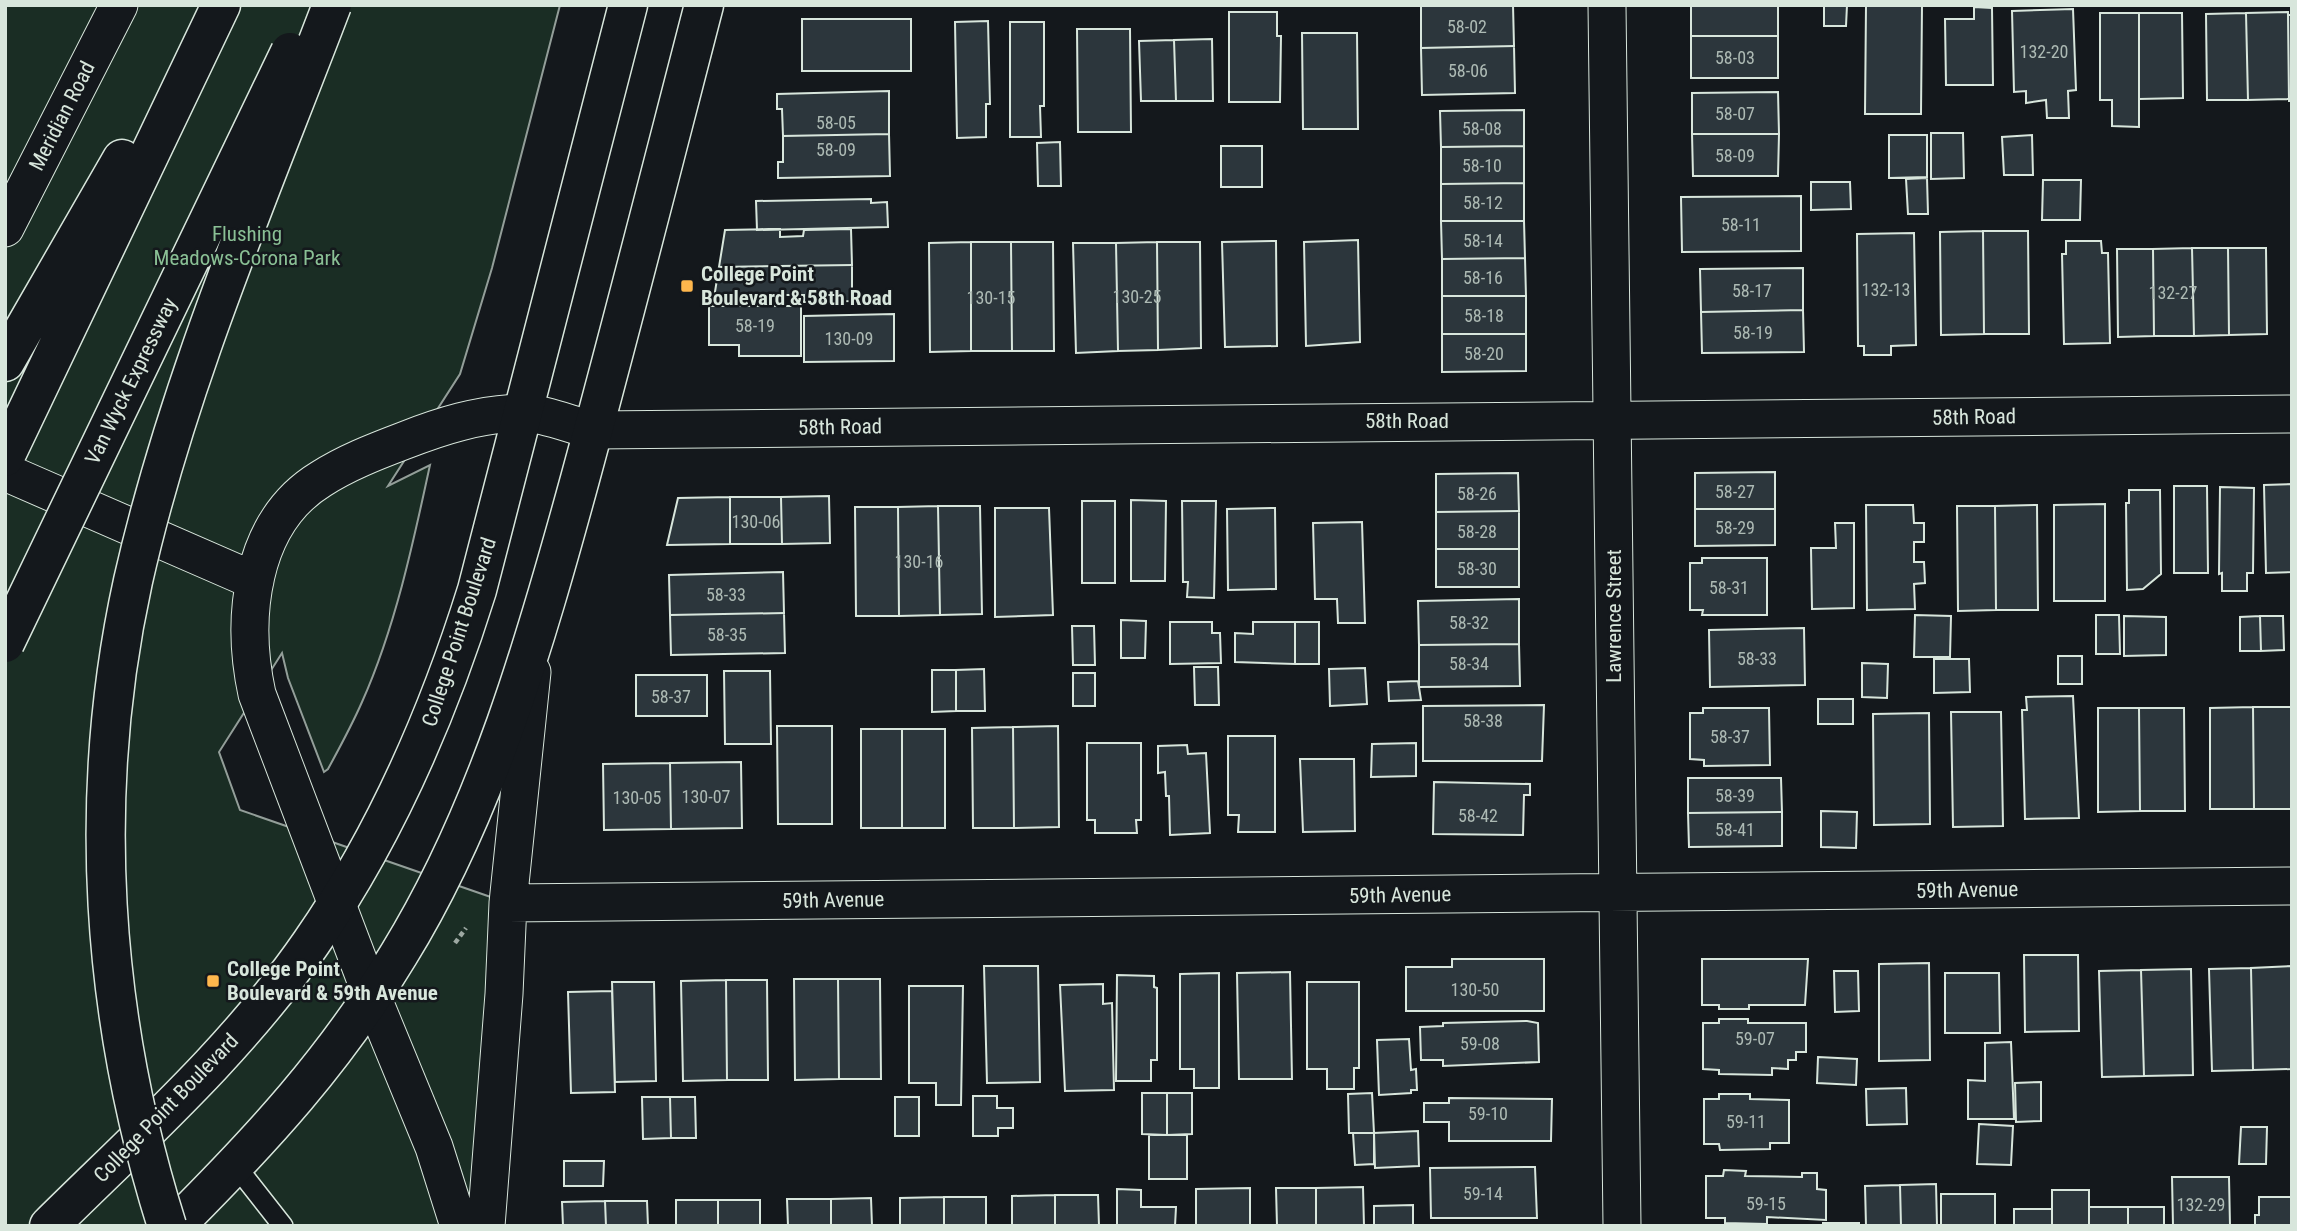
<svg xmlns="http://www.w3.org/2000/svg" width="2297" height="1231" viewBox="0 0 2297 1231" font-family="'Roboto Condensed',sans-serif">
	<rect width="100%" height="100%" fill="#14181c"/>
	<!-- green -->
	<path fill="#1a2d24" stroke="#939e99" stroke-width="2" d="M5,5H560L492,268L460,374L388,486L430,465C413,544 395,628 362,702C352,725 340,747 328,769L324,772L288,678L282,653L219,752L240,810L508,903L485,1226H5Z"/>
	<!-- building -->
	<path fill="#2c363c" stroke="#d8e6dc" stroke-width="2" d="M1421,5H1513L1514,46L1421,48Z
		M1691,5H1778V36H1691Z
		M1824,5H1847L1846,26H1824Z
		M1866,5H1922L1921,114H1865Z
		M1974,7L1992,8L1993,85H1946L1945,19H1974Z
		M2073,9L2076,90L2068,91L2069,118H2047L2046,100L2026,103V91L2014,92L2012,11Z
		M1229,12H1277V36H1281L1280,102H1229Z
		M2288,12L2289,99L2248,100L2246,13Z
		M2100,13H2139V127L2112,126V100H2100Z
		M2139,13H2182L2183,98L2139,99Z
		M2246,13L2248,100H2207L2206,14Z
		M2288,15H2292V101H2289Z
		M802,19H911V71H802Z
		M988,21L990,104H986V137L957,138L955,22Z
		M1010,22H1044V106H1040L1041,137H1010Z
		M1077,29H1130L1131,132H1078Z
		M1302,33H1357L1358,129H1303Z
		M1691,36H1778V78H1691Z
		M1212,39L1213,101H1176L1174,40Z
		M1174,40L1176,101H1141L1139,41Z
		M1514,46L1515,93L1422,95L1421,48Z
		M889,91V134L783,136L782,109H777V94Z
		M1778,92L1779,134H1692V93Z
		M1524,110V146L1441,147L1440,111Z
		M1931,133H1963L1964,178L1931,179Z
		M889,134L890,176L778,178V162H783V136Z
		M1692,134H1779L1778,176H1693Z
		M1889,135H1927V177L1889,178Z
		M2032,135L2033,175H2004L2002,137Z
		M1060,142L1061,186H1038L1037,143Z
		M1221,146H1262V187H1221Z
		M1524,146V183L1441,184V147Z
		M1927,178L1928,214H1908L1906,179Z
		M2043,180H2081L2080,220H2042Z
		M1811,182H1850L1851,209L1811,210Z
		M1524,183V221H1441V184Z
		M1801,196V251L1682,252L1681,197Z
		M871,199V203L887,202L888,227L757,230L756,201Z
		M1441,221H1524L1525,258L1442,259Z
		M780,229V237L803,236L804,230L851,229L852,265L719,267L725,230Z
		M1983,231L1984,334L1941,335L1940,232Z
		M1983,231H2028L2029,334H1984Z
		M1914,233L1916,345L1891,346V355H1864V346H1858L1857,234Z
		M1358,240L1360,342L1306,346L1304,242Z
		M1276,241L1277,346L1225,347L1222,242Z
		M2066,241H2101L2102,253H2108L2110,343L2064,344L2062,254H2066Z
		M971,242V351L930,352L929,243Z
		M971,242H1011L1012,351H971Z
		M1011,242H1053L1054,351H1012Z
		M1157,242L1158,350L1118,351L1116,243Z
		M1157,242H1200L1201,348L1158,350Z
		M1073,243H1116L1118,351L1076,353Z
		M2192,248L2194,336H2154L2153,249Z
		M2192,248H2228L2229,335L2194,336Z
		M2228,248H2266L2267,334L2229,335Z
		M2117,249H2153L2154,336L2118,337Z
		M1525,258L1526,296H1442V259Z
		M852,265V301L804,302V295H778V303L713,304L719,267Z
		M1803,268V310L1701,312L1700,269Z
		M1442,296H1526V334H1442Z
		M709,306H801V356H739V345H709Z
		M1803,310L1804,352L1702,353L1701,312Z
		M894,314V361L804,362V316Z
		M1442,334H1526V371L1442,372Z
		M1775,472V509H1695V473Z
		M1518,473L1519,511L1436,512V474Z
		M2292,484V572L2266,573L2264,485Z
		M2174,486H2207L2208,573H2174Z
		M2220,487L2254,488L2253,573H2247V591H2222V573L2219,574Z
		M2129,490H2160L2161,574L2143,589L2127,590L2126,503H2129Z
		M829,496L830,543L782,544L781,497Z
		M730,497V544L667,545L678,498Z
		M730,497H781L782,544H730Z
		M1131,500L1166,501L1165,581H1131Z
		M1082,501H1115V583H1082Z
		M1182,501H1216L1214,598L1187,597L1188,582H1183Z
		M2105,504V601H2054V505Z
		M1866,505H1913L1914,523H1924V542H1914V562H1924L1925,583L1914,584L1915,609L1867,610Z
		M2037,505L2038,610H1996L1995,506Z
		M938,506L940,615L899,616L898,507Z
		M938,506H980L982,614L940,615Z
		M1957,506H1995L1996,610L1958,611Z
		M855,507H898L899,616H856Z
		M995,508H1049L1053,615L995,617Z
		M1275,508L1276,589L1228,590L1227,509Z
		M1695,509H1775V545L1695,546Z
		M1519,511V549H1436V512Z
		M1362,522L1365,623H1338L1337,599H1315L1313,523Z
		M1835,523H1854V608L1812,609L1811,548H1836Z
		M1436,549H1519V587H1436Z
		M1702,558H1767V615H1702L1703,610H1690V563H1702Z
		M783,572L784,613L670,615L669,575Z
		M1519,599V644L1419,645L1418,601Z
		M784,613L785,653L671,655L670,615Z
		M1915,615L1951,616L1950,657H1914Z
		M2096,615H2119L2120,654H2096Z
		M2124,616L2166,617V655L2124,656Z
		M2260,616L2261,651H2240V617Z
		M2260,616H2283L2284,650L2261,651Z
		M1121,620L1146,621L1145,658H1121Z
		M1170,622H1212V633H1220L1221,663L1170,664Z
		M1253,622H1295V664L1235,662V633L1253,634Z
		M1295,622H1319V664H1295Z
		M1072,626H1094L1095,665H1073Z
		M1804,628L1805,685L1710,687L1709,630Z
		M1519,644L1520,686L1419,687V645Z
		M2058,656H2082V684H2058Z
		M1934,659H1969L1970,692L1934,693Z
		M1862,663L1888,664L1887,698L1862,697Z
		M1194,667H1218L1219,705H1195Z
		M1365,668L1367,704L1330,706L1329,669Z
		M984,669L985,711H956V670Z
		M932,670H956V711L932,712Z
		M724,671H770L771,744H725Z
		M1073,673H1095V706H1073Z
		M636,675H707V716H636Z
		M1418,681L1421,700L1389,701L1388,682Z
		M2073,696L2079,818L2025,819L2022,710H2027L2026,697Z
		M1818,699H1853V724H1818Z
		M1544,705L1542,761H1423V706Z
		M2253,707L2254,809H2210V708Z
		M2253,707H2292V809H2254Z
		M1703,708H1769L1770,765L1704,766V760L1690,759V713H1703Z
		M2098,708H2139L2140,811L2098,812Z
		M2139,708H2184L2185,811H2140Z
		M1951,712H2001L2003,826L1953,827Z
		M1929,713L1930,824L1874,825L1873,714Z
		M777,726H832V824H778Z
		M1058,726L1059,827L1014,828L1013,727Z
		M1013,727L1014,828H973L972,728Z
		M861,729H902V828H861Z
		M902,729H945V828H902Z
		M1228,736H1275V832H1238L1239,815H1228Z
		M1087,743H1141V820H1136L1137,833H1095V820H1087Z
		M1416,743V776L1371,777L1372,744Z
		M1187,745L1188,754L1206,753L1210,833L1170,835L1169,796H1166L1165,772L1158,773V746Z
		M1300,759H1354L1355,831L1303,832Z
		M741,762L742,828L671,829L670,763Z
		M670,763L671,829L604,830L603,764Z
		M1688,778H1781L1782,812L1688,813Z
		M1434,782L1530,784V795H1524L1523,835L1433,834Z
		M1821,811L1857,812L1856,848L1821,847Z
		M1782,812V846L1689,847L1688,813Z
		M2024,955H2078L2079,1031L2025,1032Z
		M1452,959H1544V1011H1406V967H1452Z
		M1702,959H1808L1805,1005H1749V1009H1719V1005H1702Z
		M1929,963L1930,1060L1879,1061V964Z
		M984,966H1038L1040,1082L987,1083Z
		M2291,966L2292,1069L2253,1070L2251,968Z
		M2251,968L2253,1070L2212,1071L2209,969Z
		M2191,969L2193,1075L2144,1076L2141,970Z
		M2141,970L2144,1076L2102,1077L2099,971Z
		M1834,971H1858L1859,1011L1835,1012Z
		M1290,972L1292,1079H1239L1237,973Z
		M1219,973V1088H1194V1069H1180V974Z
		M1945,973H1999L2000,1033H1945Z
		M1117,975L1154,976V987L1157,988V1060H1151V1081H1116Z
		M794,979H838L839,1079L795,1080Z
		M838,979H880L881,1079H839Z
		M726,980L727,1080L683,1081L681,981Z
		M726,980H767L768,1080H727Z
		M612,982H654L656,1081L615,1082Z
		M1307,982H1359V1068H1354V1089H1327V1069H1307Z
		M1103,984V1004L1112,1003L1114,1090L1065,1091L1060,985Z
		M909,986H963L961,1105H936V1083H909Z
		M612,991L615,1092L571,1093L568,992Z
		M1719,1019H1748V1023H1806V1052H1796V1060H1788V1069L1772,1068V1075L1719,1074V1070L1703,1069V1023H1719Z
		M1527,1021L1538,1023L1539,1062L1443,1066V1060H1421L1420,1027L1443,1026V1023Z
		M1409,1039L1411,1070L1416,1069L1417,1090H1411V1093L1379,1095L1377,1040Z
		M2011,1042L2014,1119H1968V1080L1985,1081V1043Z
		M1818,1057L1857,1059L1856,1085L1817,1083Z
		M2041,1082V1121L2016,1122L2015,1083Z
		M1906,1088L1907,1124L1867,1125L1866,1089Z
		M1142,1093H1167V1135L1142,1134Z
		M1167,1093H1192V1134L1167,1135Z
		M1372,1093L1374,1133H1349L1348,1094Z
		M1719,1094H1750V1099L1789,1100V1143H1770V1149L1720,1150L1719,1144H1704V1099H1719Z
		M973,1096H997V1108H1013V1128H998V1136H973Z
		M642,1097H670L671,1138L643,1139Z
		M670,1097H695L696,1138H671Z
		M895,1097H919V1136H895Z
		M1449,1098L1552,1099L1551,1141H1449V1122H1424V1103H1449Z
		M1979,1124L2013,1126L2011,1165L1977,1164Z
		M2241,1127H2267L2266,1164H2239Z
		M1418,1131L1419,1166L1375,1168L1374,1133Z
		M1353,1133H1374V1164L1355,1165Z
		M1149,1135H1187V1179H1149Z
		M564,1161H604L603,1186H564Z
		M1535,1167L1537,1218H1431L1430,1168Z
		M1724,1170L1746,1171L1745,1176L1802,1177V1173H1817V1189L1826,1190V1220L1767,1217V1224L1725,1223V1218H1706V1176H1723Z
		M2172,1177H2229L2230,1226H2173Z
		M1936,1184L1937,1226H1901L1900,1185Z
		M1900,1185L1901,1226H1866L1865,1186Z
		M1363,1187L1364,1226H1316V1188Z
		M1250,1188V1226H1196V1189Z
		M1276,1188H1316V1226H1277Z
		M1117,1189L1141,1190V1207H1176L1175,1226H1117Z
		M2052,1190H2089V1226H2052Z
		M1941,1194H1995V1226H1941Z
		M1055,1195V1226H1012V1196Z
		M1055,1195H1098L1099,1226H1055Z
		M944,1197V1226H900V1198Z
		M944,1197H986V1226H944Z
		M2259,1197H2292V1226H2255V1215H2259Z
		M871,1198L872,1226H831V1199Z
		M787,1199H831V1226H788Z
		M676,1200H718V1226H676Z
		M718,1200H760V1226H718Z
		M605,1201L606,1226H563L562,1202Z
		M605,1201H647L648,1226H606Z
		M1413,1205V1226H1374V1206Z
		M2089,1207H2128V1226H2089Z
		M2128,1207H2164V1226H2128Z
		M2014,1209H2052V1226H2014Z
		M1823,1223H1859V1226H1823Z"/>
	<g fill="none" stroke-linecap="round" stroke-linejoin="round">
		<!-- service casing -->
		<g stroke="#d8e6dc" stroke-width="22">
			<path id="service" d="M235,1165L283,1226"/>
		</g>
		<!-- minor casing -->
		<g stroke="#d8e6dc" stroke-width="39">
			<path id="minor" d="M1607,5L1622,1226
				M5,228L119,5
				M5,472L255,581
				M508,903L2292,886
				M459,1226L434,1147L371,994L257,694C241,620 249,523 321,479C346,463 374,452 403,441C441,426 479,414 521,413C544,413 571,425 593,430L2292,414
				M486,1226L504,994L508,903L532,672"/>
		</g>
		<!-- secondary casing -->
		<g stroke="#d8e6dc" stroke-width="41">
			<path id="secondary" d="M49,1226C140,1136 238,1049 311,943C386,835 438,715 477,590L628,5
				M175,1226C263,1138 335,1060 399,954C487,811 536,640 580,479C623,321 663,163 704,5"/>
		</g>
		<!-- motorway casing -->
		<g stroke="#d8e6dc" stroke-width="41">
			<path id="motorway" d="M5,362L122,159
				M5,457L221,5"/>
		</g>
		<!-- path -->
		<path stroke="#9da8a2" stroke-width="4.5" stroke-dasharray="5 3.5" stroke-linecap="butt" d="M455,943L466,928"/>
		<!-- service -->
		<use href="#service" stroke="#14181c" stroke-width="19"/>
		<!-- minor -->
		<use href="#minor" stroke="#14181c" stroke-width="37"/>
		<!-- secondary -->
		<use href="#secondary" stroke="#14181c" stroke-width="38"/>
		<!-- motorway -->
		<use href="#motorway" stroke="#14181c" stroke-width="38"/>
		<!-- motorway-bridge casing -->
		<g stroke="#d8e6dc" stroke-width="41" stroke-linecap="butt">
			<path id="motorway-bridge" d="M5,643L290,52
				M167,1226C101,1017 86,795 133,581C178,382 260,194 332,5"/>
		</g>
		<!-- motorway-bridge -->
		<use href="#motorway-bridge" stroke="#14181c" stroke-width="38"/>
	</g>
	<!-- markers -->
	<g fill="#ffb74d" stroke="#14181c" stroke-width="2.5">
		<rect x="680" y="279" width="14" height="14" rx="3.5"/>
		<rect x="206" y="974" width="14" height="14" rx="3.5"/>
	</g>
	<g text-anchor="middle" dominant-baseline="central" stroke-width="5" stroke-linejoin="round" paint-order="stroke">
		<!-- number labels -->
		<g font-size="18" fill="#adbab4">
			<text x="1467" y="26">58-02</text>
			<text x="2044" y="51">132-20</text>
			<text x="1735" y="57">58-03</text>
			<text x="1468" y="70">58-06</text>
			<text x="1735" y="113">58-07</text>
			<text x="836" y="122">58-05</text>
			<text x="1482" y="128">58-08</text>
			<text x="836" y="149">58-09</text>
			<text x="1735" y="155">58-09</text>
			<text x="1482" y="165">58-10</text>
			<text x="1483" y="202">58-12</text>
			<text x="1741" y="224">58-11</text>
			<text x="1483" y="240">58-14</text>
			<text x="1483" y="277">58-16</text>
			<text x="1886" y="289">132-13</text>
			<text x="1752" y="290">58-17</text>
			<text x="2173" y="292">132-27</text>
			<text x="1137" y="296">130-25</text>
			<text x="991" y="297">130-15</text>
			<text x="1484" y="315">58-18</text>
			<text x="755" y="325">58-19</text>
			<text x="1753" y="332">58-19</text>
			<text x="849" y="338">130-09</text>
			<text x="1484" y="353">58-20</text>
			<text x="1735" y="491">58-27</text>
			<text x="1477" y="493">58-26</text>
			<text x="756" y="521">130-06</text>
			<text x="1735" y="527">58-29</text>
			<text x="1477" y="531">58-28</text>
			<text x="919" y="561">130-16</text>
			<text x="1477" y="568">58-30</text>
			<text x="1729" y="587">58-31</text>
			<text x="726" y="594">58-33</text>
			<text x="1469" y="622">58-32</text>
			<text x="727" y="634">58-35</text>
			<text x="1757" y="658">58-33</text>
			<text x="1469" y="663">58-34</text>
			<text x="671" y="696">58-37</text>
			<text x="1483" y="720">58-38</text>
			<text x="1730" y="736">58-37</text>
			<text x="1735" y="795">58-39</text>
			<text x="706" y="796">130-07</text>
			<text x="637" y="797">130-05</text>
			<text x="1478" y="815">58-42</text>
			<text x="1735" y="829">58-41</text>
			<text x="1475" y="989">130-50</text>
			<text x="1755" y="1038">59-07</text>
			<text x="1480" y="1043">59-08</text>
			<text x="1488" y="1113">59-10</text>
			<text x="1746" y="1121">59-11</text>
			<text x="1483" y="1193">59-14</text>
			<text x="1766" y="1203">59-15</text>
			<text x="2201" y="1204">132-29</text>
		</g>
		<!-- street labels -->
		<g font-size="21" fill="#d8e6dc" stroke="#14181c">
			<text transform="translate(62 116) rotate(-63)">Meridian Road</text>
			<text transform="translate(131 381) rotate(-64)">Van Wyck Expressway</text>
			<text transform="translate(1974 417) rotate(-1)">58th Road</text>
			<text x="1407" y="421">58th Road</text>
			<text transform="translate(840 427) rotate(-1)">58th Road</text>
			<text transform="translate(1614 616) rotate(-90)">Lawrence Street</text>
			<text transform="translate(459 632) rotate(-72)">College Point Boulevard</text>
			<text transform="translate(1967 890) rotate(-1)">59th Avenue</text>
			<text transform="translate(1400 895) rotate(-1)">59th Avenue</text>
			<text transform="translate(833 900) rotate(-1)">59th Avenue</text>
			<text transform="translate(166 1108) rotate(-46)">College Point Boulevard</text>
		</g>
		<!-- park labels -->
		<g font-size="21" fill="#8ac095" stroke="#14181c">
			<text x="247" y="234">Flushing<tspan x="247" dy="24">Meadows-Corona Park</tspan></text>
		</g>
		<!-- poi labels -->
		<g font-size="21" font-weight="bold" fill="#d8e6dc" stroke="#14181c" text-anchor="start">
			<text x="701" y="274">College Point<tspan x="701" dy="24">Boulevard &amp; 58th Road</tspan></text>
			<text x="227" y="969">College Point<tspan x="227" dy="24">Boulevard &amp; 59th Avenue</tspan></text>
		</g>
	</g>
	<!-- border -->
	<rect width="2297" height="1231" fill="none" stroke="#d8e6dc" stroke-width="14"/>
</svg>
